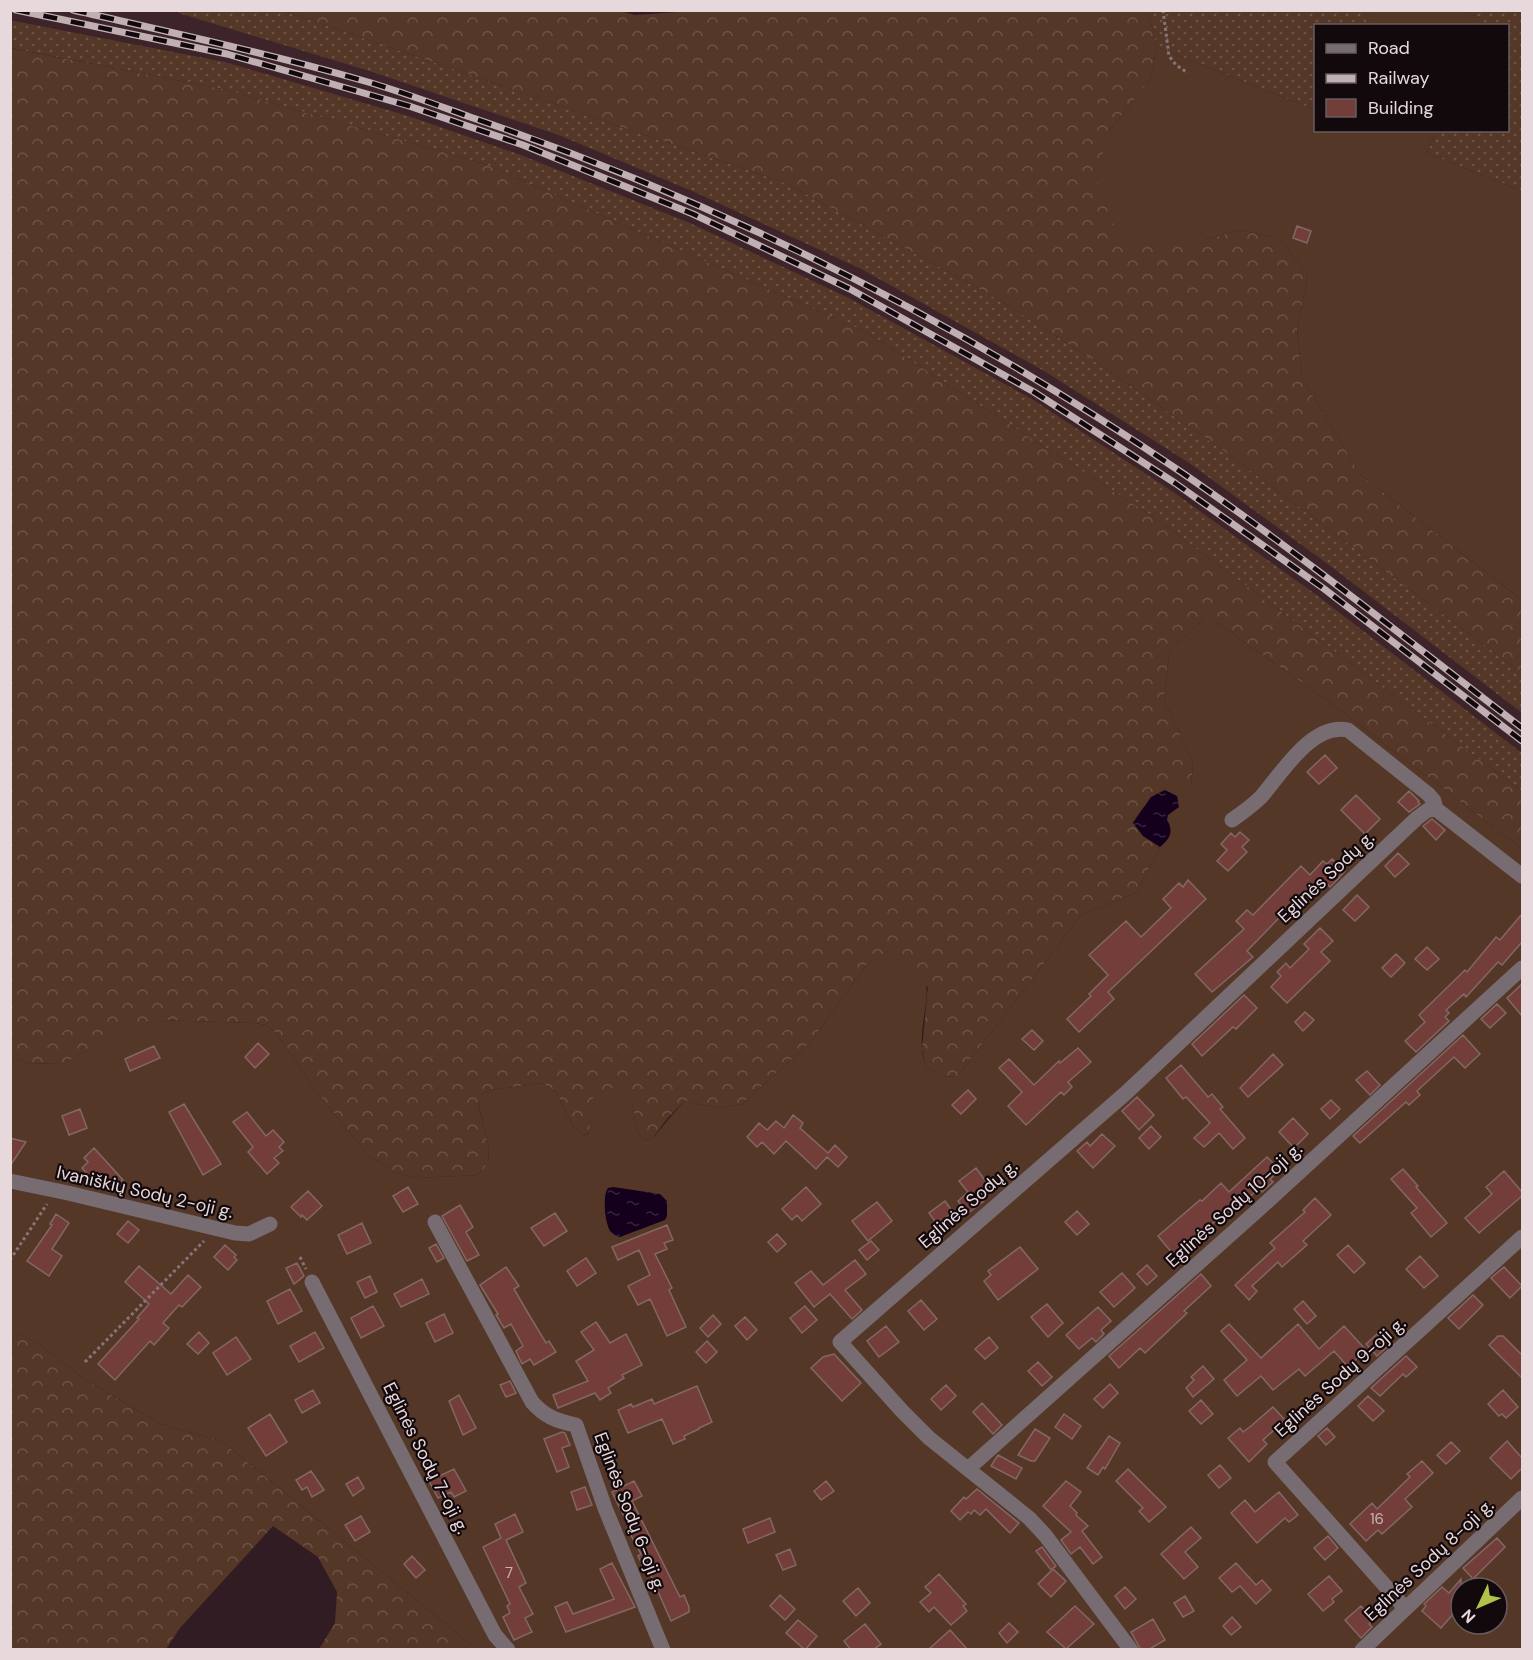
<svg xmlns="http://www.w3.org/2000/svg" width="1533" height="1660" viewBox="0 0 1533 1660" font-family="'DM Sans',sans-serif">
	<defs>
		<pattern id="grass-dots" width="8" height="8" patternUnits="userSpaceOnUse" patternTransform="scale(1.5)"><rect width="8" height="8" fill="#553727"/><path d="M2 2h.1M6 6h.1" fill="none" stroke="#6d5346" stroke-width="1.8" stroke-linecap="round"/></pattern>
		<pattern id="forest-crowns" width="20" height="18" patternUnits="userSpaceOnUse" patternTransform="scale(1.5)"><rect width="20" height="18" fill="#553727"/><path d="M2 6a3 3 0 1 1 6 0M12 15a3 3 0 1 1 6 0" fill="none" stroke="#6d5346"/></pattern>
		<pattern id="water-ripples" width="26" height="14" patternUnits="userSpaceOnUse" patternTransform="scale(1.5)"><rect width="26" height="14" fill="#14001c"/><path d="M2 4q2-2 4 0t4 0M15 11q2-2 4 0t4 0" fill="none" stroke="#36243c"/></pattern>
	</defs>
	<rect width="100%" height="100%" fill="#301c22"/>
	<!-- built -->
	<path fill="#3d242b" d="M10,11H163L178,13L369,71L561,136L694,192L861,269L1044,371L1189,463L1337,571L1522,713V753L1318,596L1172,491L1032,399L847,297L690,223L521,155L225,62L11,20Z"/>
	<!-- grass -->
	<path fill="url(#grass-dots)" d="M178,10L284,11L788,184L1001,301L1095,361L1224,451L1522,673V713L1337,571L1189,463L1044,371L861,269L694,192L561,136L369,71L178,13Z
		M1148,11H1371L1365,25L1316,26L1315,110L1157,47Z
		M1462,11H1522V191L1427,153L1436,131L1508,130V26L1482,25L1484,19Z
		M10,20L225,62L408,116L521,155L690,223L847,297L1032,399L1172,491L1318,596L1522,753V791L1155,518L868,333L485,164L223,89L11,48Z"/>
	<!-- forest -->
	<path fill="url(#forest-crowns)" d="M616,10L635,15L707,10L1148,11L1157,47L1150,80L1109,131L1205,240L1239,230L1278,238L1308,274L1297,329L1302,378L1360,474L1522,600V673L1224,451L1095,361L1001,301L788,184L284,11Z
		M10,48L223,89L485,164L868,333L1155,518L1522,791V849L1332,704L1213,620H1203L1171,648L1169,655L1164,700L1193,762L1191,786C1156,787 1152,795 1133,822L1143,836L1160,847L1136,893L1082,914L957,1077L942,1076L926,1067L922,1049L928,987L867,964L810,1043L742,1104L719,1108L684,1101L666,1120L652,1139L643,1140L636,1128L632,1102L584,1136L573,1126L556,1092L542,1083L491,1090L482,1094L478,1103L489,1149L488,1164L478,1175L418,1178L397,1173L369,1156L315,1090L277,1034L266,1025L254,1023L159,1020L90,1050L65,1063L28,1064L11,1057Z
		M18,1333L41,1346L87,1381L161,1424L223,1442L476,1649H319L335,1623L337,1592L318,1557L273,1526L180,1628L166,1649L11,1650L10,1339Z"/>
	<!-- garden -->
	<path fill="#553727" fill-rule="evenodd" d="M1371,11H1462L1485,19L1482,25H1365Z
		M1157,47L1315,110L1316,130L1436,131L1427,153L1522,191V600L1360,474L1302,378L1297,329L1308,274L1278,238L1239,230L1205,240L1136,245L1116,231L1096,178L1109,131L1150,80Z
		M1203,620H1213L1332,704L1522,849V1649H476L223,1442L161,1424L87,1381L41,1346L18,1333L11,1339V1057L28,1064L65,1063L123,1028L159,1020L254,1023L266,1025L277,1034L315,1090L369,1156L397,1173L418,1178L478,1175L488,1164L489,1149L478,1102L482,1094L491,1090L542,1083L556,1092L573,1126L584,1136L589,1133L591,1100L603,1089L618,1088L632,1102L636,1128L643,1140L652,1139L684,1101L719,1108L742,1104L810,1043L867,964L888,951C949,975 919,1001 922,1049C922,1055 925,1061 926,1067L942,1076L957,1077L1082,914L1136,893L1160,847L1143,836L1133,823L1151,797L1171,786H1191L1193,762L1164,700L1169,655L1171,648ZM1461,1588H1497V1624H1461Z"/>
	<!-- water -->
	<path fill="url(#water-ripples)" d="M1165,790L1177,796L1179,807L1168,815L1167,820C1174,831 1170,839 1160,847L1143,836L1133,823L1151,797Z
		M613,1187L660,1194L667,1201V1216L665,1220L620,1237C616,1236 614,1236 611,1232C605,1226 602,1195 608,1188Z"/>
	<!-- building -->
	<path fill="#733e3a" stroke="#816865" stroke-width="1.5" d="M1297,226L1311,231L1307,243L1293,238Z
		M1325,755L1337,768L1319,784L1307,772Z
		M1409,791L1419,801L1418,802L1420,804L1409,812L1398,802Z
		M1356,795L1380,819L1365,834L1341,810Z
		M1432,819L1445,830L1436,840L1423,826Z
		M1240,832L1249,840L1242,847L1247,852L1228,871L1217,861L1227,850L1221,844L1231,833L1235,837Z
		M1398,853L1409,864L1395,877L1385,866Z
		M1332,859L1345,871L1338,879L1330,887L1327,884L1286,924L1279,918L1247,951L1253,957L1212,992L1195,974L1244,929L1236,921L1247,910L1253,915L1301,866L1310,875L1323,861L1327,864Z
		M1188,880L1206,899L1108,992L1114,999L1079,1032L1067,1019L1091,996L1089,994L1108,975L1089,955L1126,921L1141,937L1171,908L1163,899L1179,883L1183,887Z
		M1357,895L1369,907L1355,921L1343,910Z
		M1522,914V942L1502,965L1498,962L1466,997L1464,994L1446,1010L1449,1013L1445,1017L1449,1021L1416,1052L1405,1041L1425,1022L1419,1015L1465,970L1467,972L1496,937L1500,940Z
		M1320,928L1333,941L1321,952L1330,961L1287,1003L1271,987L1281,976L1277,972L1286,963L1290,968L1309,949L1304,944Z
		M1427,947L1439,959L1427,970L1415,959Z
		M1396,954L1405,963L1391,977L1382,968Z
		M1522,984V1016L1507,998Z
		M1244,995L1257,1008L1236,1029L1233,1027L1202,1056L1192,1044Z
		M1497,1004L1506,1013L1490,1028L1481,1019Z
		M1305,1012L1314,1020L1303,1031L1295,1022Z
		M1032,1030L1043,1041L1034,1050L1022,1039Z
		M1463,1035L1480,1054L1465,1068L1454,1057L1417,1091L1420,1095L1409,1105L1406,1102L1360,1143L1353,1136Z
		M258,1043L269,1054L255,1068L245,1057Z
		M154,1046L160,1058L130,1071L125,1059Z
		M1078,1048L1091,1062L1068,1082L1072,1087L1064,1095L1061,1092L1026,1125L1008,1106L1022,1092L999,1068L1009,1059L1034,1085L1059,1061L1060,1063Z
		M1273,1054L1283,1065L1248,1097L1240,1088Z
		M1181,1065L1208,1097L1212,1094L1223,1107L1220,1109L1245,1138L1233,1149L1219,1133L1204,1147L1194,1138L1210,1123L1186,1097L1183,1099L1166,1078Z
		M1367,1071L1380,1085L1370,1095L1356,1080Z
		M968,1090L976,1099L961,1114L952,1105Z
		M1137,1097L1154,1115L1139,1130L1122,1111Z
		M1331,1100L1340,1109L1330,1119L1321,1109Z
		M184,1104L221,1164L203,1175L169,1112Z
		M80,1109L87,1128L69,1135L62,1116Z
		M247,1112L266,1136L273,1130L284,1142L279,1147L283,1151L274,1158L279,1163L267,1174L248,1152L253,1147L233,1122Z
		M793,1115L803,1123L800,1128L828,1153L835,1145L847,1157L838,1167L827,1157L816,1169L786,1141L774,1154L762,1142L757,1147L747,1137L759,1123L767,1130L776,1121L784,1128Z
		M1293,1118L1308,1134L1294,1148L1279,1132Z
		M1151,1126L1161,1137L1149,1149L1139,1138Z
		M1102,1134L1115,1146L1093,1168L1077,1151L1087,1142L1090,1146Z
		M10,1138L26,1142L10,1166Z
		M94,1148L123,1180L109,1192L95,1177L93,1180L82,1168L88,1162L84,1158Z
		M1267,1157L1280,1170L1270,1179L1273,1182L1262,1192L1259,1188L1232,1214L1229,1211L1173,1254L1158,1236L1200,1200L1202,1201L1221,1183L1229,1192Z
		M976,1168L990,1187L979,1196L984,1201L967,1214L958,1201L968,1192L959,1181Z
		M1403,1169L1418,1186L1416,1187L1447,1223L1431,1237L1411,1213L1417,1208L1391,1179Z
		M1504,1171L1522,1192V1196L1479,1233L1465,1218L1492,1194L1486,1187Z
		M408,1187L418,1204L403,1212L393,1196Z
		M806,1187L821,1204L802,1221L797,1215L792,1220L782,1209Z
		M308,1191L322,1206L307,1220L302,1215L301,1217L291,1207Z
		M1315,1198L1331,1215L1303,1241L1307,1245L1282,1267L1278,1262L1252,1286L1257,1291L1249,1300L1235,1285L1275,1248L1270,1243L1305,1212L1303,1210Z
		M945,1201L953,1212L937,1224L929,1213Z
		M877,1202L892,1221L868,1241L852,1221Z
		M460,1205L473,1227L466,1232L479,1255L467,1261L442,1216Z
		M1077,1211L1089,1224L1077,1235L1065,1222Z
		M555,1213L567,1231L544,1246L531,1228Z
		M56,1214L69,1223L52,1249L62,1256L49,1276L27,1261L52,1225L50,1224Z
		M128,1221L139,1230L128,1243L117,1234Z
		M362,1223L371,1243L347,1254L338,1235Z
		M667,1225L673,1240L664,1243L667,1249L655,1254L672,1288L669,1290L686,1327L667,1336L650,1299L638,1305L628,1286L650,1275L639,1250L618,1260L612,1247Z
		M777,1234L786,1244L777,1252L768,1242Z
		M871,1241L879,1250L867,1260L859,1250Z
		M436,1244L444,1258L437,1262L429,1248Z
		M225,1245L236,1255L234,1257L237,1260L228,1270L214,1257Z
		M1348,1245L1365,1263L1354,1273L1337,1255Z
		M1020,1247L1038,1269L998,1300L984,1281L991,1275L988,1271Z
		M1420,1256L1438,1276L1424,1288L1406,1269Z
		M586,1258L596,1273L577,1286L567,1271Z
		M855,1260L866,1274L845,1290L862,1310L852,1319L830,1294L814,1307L795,1283L811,1271L823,1285Z
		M297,1263L304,1276L294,1284L286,1268Z
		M1147,1265L1157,1276L1147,1285L1137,1274Z
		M139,1266L171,1294L188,1275L201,1287L182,1307L179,1305L163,1323L169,1328L154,1345L150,1341L115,1380L98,1364L139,1319L137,1318L149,1304L125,1282Z
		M506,1267L519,1286L514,1289L528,1313L546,1343L549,1341L556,1352L534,1365L530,1359L522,1364L516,1351L523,1346L511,1324L504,1328L496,1315L498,1314L480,1285Z
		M1504,1267L1522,1286L1510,1298L1491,1278Z
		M1122,1273L1135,1288L1114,1307L1100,1292Z
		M1201,1274L1211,1286L1184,1311L1187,1313L1145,1353L1140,1348L1119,1368L1109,1356Z
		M370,1276L377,1292L365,1298L357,1282Z
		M422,1279L429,1294L401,1307L394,1294Z
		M290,1289L302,1311L278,1324L267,1301Z
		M1473,1295L1483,1305L1459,1329L1448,1318Z
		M921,1300L937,1319L924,1330L908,1311Z
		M1303,1301L1316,1316L1307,1324L1294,1309Z
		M1047,1304L1063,1323L1048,1337L1031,1317Z
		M373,1306L384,1326L361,1338L351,1318Z
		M805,1306L817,1320L802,1333L790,1318Z
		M1098,1307L1111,1321L1101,1330L1104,1334L1096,1342L1092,1338L1079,1349L1066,1335Z
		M444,1314L453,1333L435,1342L426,1323Z
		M713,1315L721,1324L708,1337L700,1328Z
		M745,1317L757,1330L747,1340L735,1326Z
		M596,1322L610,1343L626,1334L642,1365L622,1375L624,1378L608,1388L611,1393L600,1400L595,1393L558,1408L553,1395L588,1381L576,1361L594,1350L581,1332Z
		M1229,1324L1261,1358L1298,1324L1319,1349L1344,1326L1366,1350L1348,1367L1334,1351L1305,1376L1299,1369L1273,1390L1261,1376L1237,1396L1224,1380L1247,1360L1221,1331Z
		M886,1326L899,1342L879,1357L867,1341Z
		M199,1332L209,1343L198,1354L187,1344Z
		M315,1332L324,1348L299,1362L290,1346Z
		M1377,1334L1388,1346L1377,1356L1366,1344Z
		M1498,1336H1503L1522,1355V1378L1489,1345Z
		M236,1337L251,1359L227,1375L213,1353Z
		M989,1337L998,1348L985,1359L975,1349Z
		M707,1341L717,1352L706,1363L696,1352Z
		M834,1354L861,1383L842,1401L811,1368L823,1357Z
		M1406,1356L1417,1367L1406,1377L1403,1374L1380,1396L1371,1388Z
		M1038,1362L1052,1377L1042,1386L1028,1371Z
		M1203,1366L1214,1379L1193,1397L1186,1388L1194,1380L1191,1377Z
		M510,1381L516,1393L506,1397L500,1385Z
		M1110,1384L1118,1393L1103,1408L1094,1399Z
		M946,1385L956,1396L941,1410L931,1399Z
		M697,1386L712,1422L699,1428V1429L684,1436L685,1439L673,1444L662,1419L628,1433L618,1410L631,1404L633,1407L652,1399L654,1404Z
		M313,1390L320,1403L302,1413L295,1400Z
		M1503,1390L1518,1407L1506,1418L1502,1414L1499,1416L1488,1404Z
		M459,1395L476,1428L463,1435L449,1401Z
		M1368,1396L1384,1411L1373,1421L1358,1406Z
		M1201,1400L1213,1414L1201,1424L1189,1411Z
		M982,1403L1002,1425L993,1434L973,1412Z
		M1273,1407L1285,1420L1263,1440L1267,1444L1249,1462L1228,1438L1240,1428L1243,1432L1251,1426Z
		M270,1414L287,1442L266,1456L248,1428Z
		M1064,1414L1081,1426L1072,1439L1055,1427Z
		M1327,1428L1335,1437L1326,1445L1318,1436Z
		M1035,1429L1050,1438L1035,1461H1031L1018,1455Z
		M562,1432L565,1433L570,1445L562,1448L569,1467L557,1472L544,1439Z
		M1109,1436L1120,1443L1105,1469L1103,1467L1098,1475L1087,1468Z
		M1507,1441L1522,1458V1468L1511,1479L1490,1458Z
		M1451,1442L1460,1451L1446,1464L1437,1455Z
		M998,1455L1022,1468L1016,1479L991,1466Z
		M1422,1461L1433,1473L1405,1499L1412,1507L1382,1534L1378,1530L1366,1541L1350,1524L1372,1503L1377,1509L1410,1477L1407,1474Z
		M1220,1465L1231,1478L1219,1488L1208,1475Z
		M454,1469L466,1491L454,1497L451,1492L438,1498L429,1481Z
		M1128,1469L1166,1507L1149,1522L1139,1511L1143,1508L1116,1481Z
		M311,1471L324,1490L312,1497L307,1487L302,1490L296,1480Z
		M358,1477L364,1488L353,1496L346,1484Z
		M634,1481L642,1496L632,1501L680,1597L684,1595L689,1607V1612L671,1621L648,1569L645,1570L638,1556L641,1554L627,1528L629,1527L612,1492Z
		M826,1481L834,1491L821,1500L814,1491Z
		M1066,1481L1081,1492L1070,1506L1077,1513L1076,1515L1088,1526L1082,1531L1102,1557L1093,1564L1080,1547L1071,1554L1061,1540L1071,1532L1043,1506Z
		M585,1487L592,1505L577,1510L571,1492Z
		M977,1489L1019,1523L1010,1533L986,1509L980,1515L974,1510L971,1514L968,1512L960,1520L951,1511L964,1497L966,1499Z
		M1279,1492L1298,1515L1289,1522L1285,1518L1257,1543L1231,1513L1245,1500L1255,1512Z
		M515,1514L523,1532L506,1540L526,1583L519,1587L533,1614L525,1618L532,1632L514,1640L503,1617L510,1613L507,1606L510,1604L483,1547L501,1538L495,1524Z
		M361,1516L370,1532L355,1541L345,1525Z
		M770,1518L775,1532L748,1543L743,1529Z
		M1191,1527L1201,1538L1185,1552L1198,1567L1184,1579L1161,1554Z
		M1328,1536L1338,1548L1325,1560L1314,1548Z
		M1497,1538L1505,1547L1473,1579L1463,1568Z
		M1042,1547L1056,1566L1051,1570L1036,1551Z
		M790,1549L796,1565L783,1570L776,1555Z
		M412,1556L425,1570L416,1578L404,1564Z
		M612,1563L635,1607L566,1632L555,1607L567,1602L573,1614L614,1599L600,1569Z
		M1236,1563L1256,1585L1262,1580L1271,1590L1256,1604L1240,1586L1232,1592L1219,1578Z
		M1053,1569L1066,1581L1051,1597L1038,1584Z
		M939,1574L966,1604L963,1606L967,1611L951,1625L934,1607L929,1612L920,1602L931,1593L925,1587Z
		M1329,1576L1342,1591L1332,1599L1334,1602L1323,1611L1308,1594Z
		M1461,1579V1605L1441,1628L1422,1611L1426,1606L1424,1604L1442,1587L1449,1593Z
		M1125,1587L1136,1599L1125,1609L1115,1596Z
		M858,1588L870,1603L856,1616L843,1601Z
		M780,1595L795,1609L785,1620L770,1606Z
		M1185,1596L1194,1611L1183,1617L1174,1603Z
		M1075,1606L1094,1624L1066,1649L1047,1632Z
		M1361,1606L1373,1620L1369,1624L1372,1627L1361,1638L1345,1620Z
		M1232,1617L1241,1627L1231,1635L1223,1626Z
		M1153,1619L1165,1640L1148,1650H1141L1131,1632Z
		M798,1620L817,1636L805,1650L786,1633Z
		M1009,1623L1018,1632L1007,1643L999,1633Z
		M865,1624L881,1644L873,1650H851L844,1641Z
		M950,1630L968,1650H928Z"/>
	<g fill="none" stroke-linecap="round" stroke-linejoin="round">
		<!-- path -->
		<path stroke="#87757a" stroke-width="3" stroke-dasharray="3 3" stroke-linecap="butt" d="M1163,10L1169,56L1176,65L1188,73
			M300,1257L306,1269
			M10,1260L47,1204
			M85,1362L204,1241"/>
		<!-- minor -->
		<path stroke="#766c72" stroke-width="15" d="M1232,820C1242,813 1252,806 1261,797C1282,773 1312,722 1348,730L1428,794L1434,801L1436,809L1522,876
			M10,1181L68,1193L235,1233L249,1234L270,1224
			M435,1222L532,1402C545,1417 557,1421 576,1425L605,1508L663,1650
			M312,1282L495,1635L508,1650
			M969,1468L1258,1210L1522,968
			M1405,1608L1275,1462L1522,1237
			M1131,1650L1045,1535L1029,1518L929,1438L902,1411L840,1342L1127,1092L1417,818L1428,810L1436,809
			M1362,1650L1522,1498"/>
		<!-- rail casing -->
		<g stroke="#c0b0b3" stroke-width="7">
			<path id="rail" d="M16,10L227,54L409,106L523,145L693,214L850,289L1034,392L1175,483L1323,588L1522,741
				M73,10C169,32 266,53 361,80C397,90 434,104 470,117C721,202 961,323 1181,472C1298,552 1410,642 1522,728"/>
		</g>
		<!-- rail -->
		<use href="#rail" stroke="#12090c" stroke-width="4.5" stroke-dasharray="14" stroke-linecap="butt"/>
	</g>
	<g text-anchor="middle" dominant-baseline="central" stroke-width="4.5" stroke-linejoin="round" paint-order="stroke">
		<!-- number labels -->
		<g font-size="15" fill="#cab2b3">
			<text x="1377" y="1519">16</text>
			<text x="509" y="1573">7</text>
		</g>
		<!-- street labels -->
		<g font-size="18" fill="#e7d8db" stroke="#12090c">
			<text transform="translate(1326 877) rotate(-43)">Eglinės Sodų g.</text>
			<text transform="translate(145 1192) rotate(13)">Ivaniškių Sodų 2-oji g.</text>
			<text transform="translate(968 1204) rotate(-41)">Eglinės Sodų g.</text>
			<text transform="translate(1234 1205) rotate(-42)">Eglinės Sodų 10-oji g.</text>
			<text transform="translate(1340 1377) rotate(-42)">Eglinės Sodų 9-oji g.</text>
			<text transform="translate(426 1458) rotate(63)">Eglinės Sodų 7-oji g.</text>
			<text transform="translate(630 1512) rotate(69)">Eglinės Sodų 6-oji g.</text>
			<text transform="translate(1429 1560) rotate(-43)">Eglinės Sodų 8-oji g.</text>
		</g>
	</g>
	<!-- border -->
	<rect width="1533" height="1660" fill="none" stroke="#e7d8db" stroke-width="24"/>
	<!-- legend -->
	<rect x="1314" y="24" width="195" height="108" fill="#12090c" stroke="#675c5f" stroke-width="1.5"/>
	<rect x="1326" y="44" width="30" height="9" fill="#766c72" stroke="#675c5f" stroke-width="1.5"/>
	<text x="1368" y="54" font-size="18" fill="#e7d8db">Road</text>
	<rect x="1326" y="74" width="30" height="9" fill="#c0b0b3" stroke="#675c5f" stroke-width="1.5"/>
	<text x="1368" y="84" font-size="18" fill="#e7d8db">Railway</text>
	<rect x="1326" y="99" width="30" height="18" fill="#733e3a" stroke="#675c5f" stroke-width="1.5"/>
	<text x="1368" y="114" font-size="18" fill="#e7d8db">Building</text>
	<!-- north arrow -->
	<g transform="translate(1479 1606) rotate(226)"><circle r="28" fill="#12090c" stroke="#675c5f" stroke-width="1.5"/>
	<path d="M0-4.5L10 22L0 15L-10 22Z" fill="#b2c34c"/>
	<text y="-9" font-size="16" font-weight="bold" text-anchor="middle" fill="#e7d8db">N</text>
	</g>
</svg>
